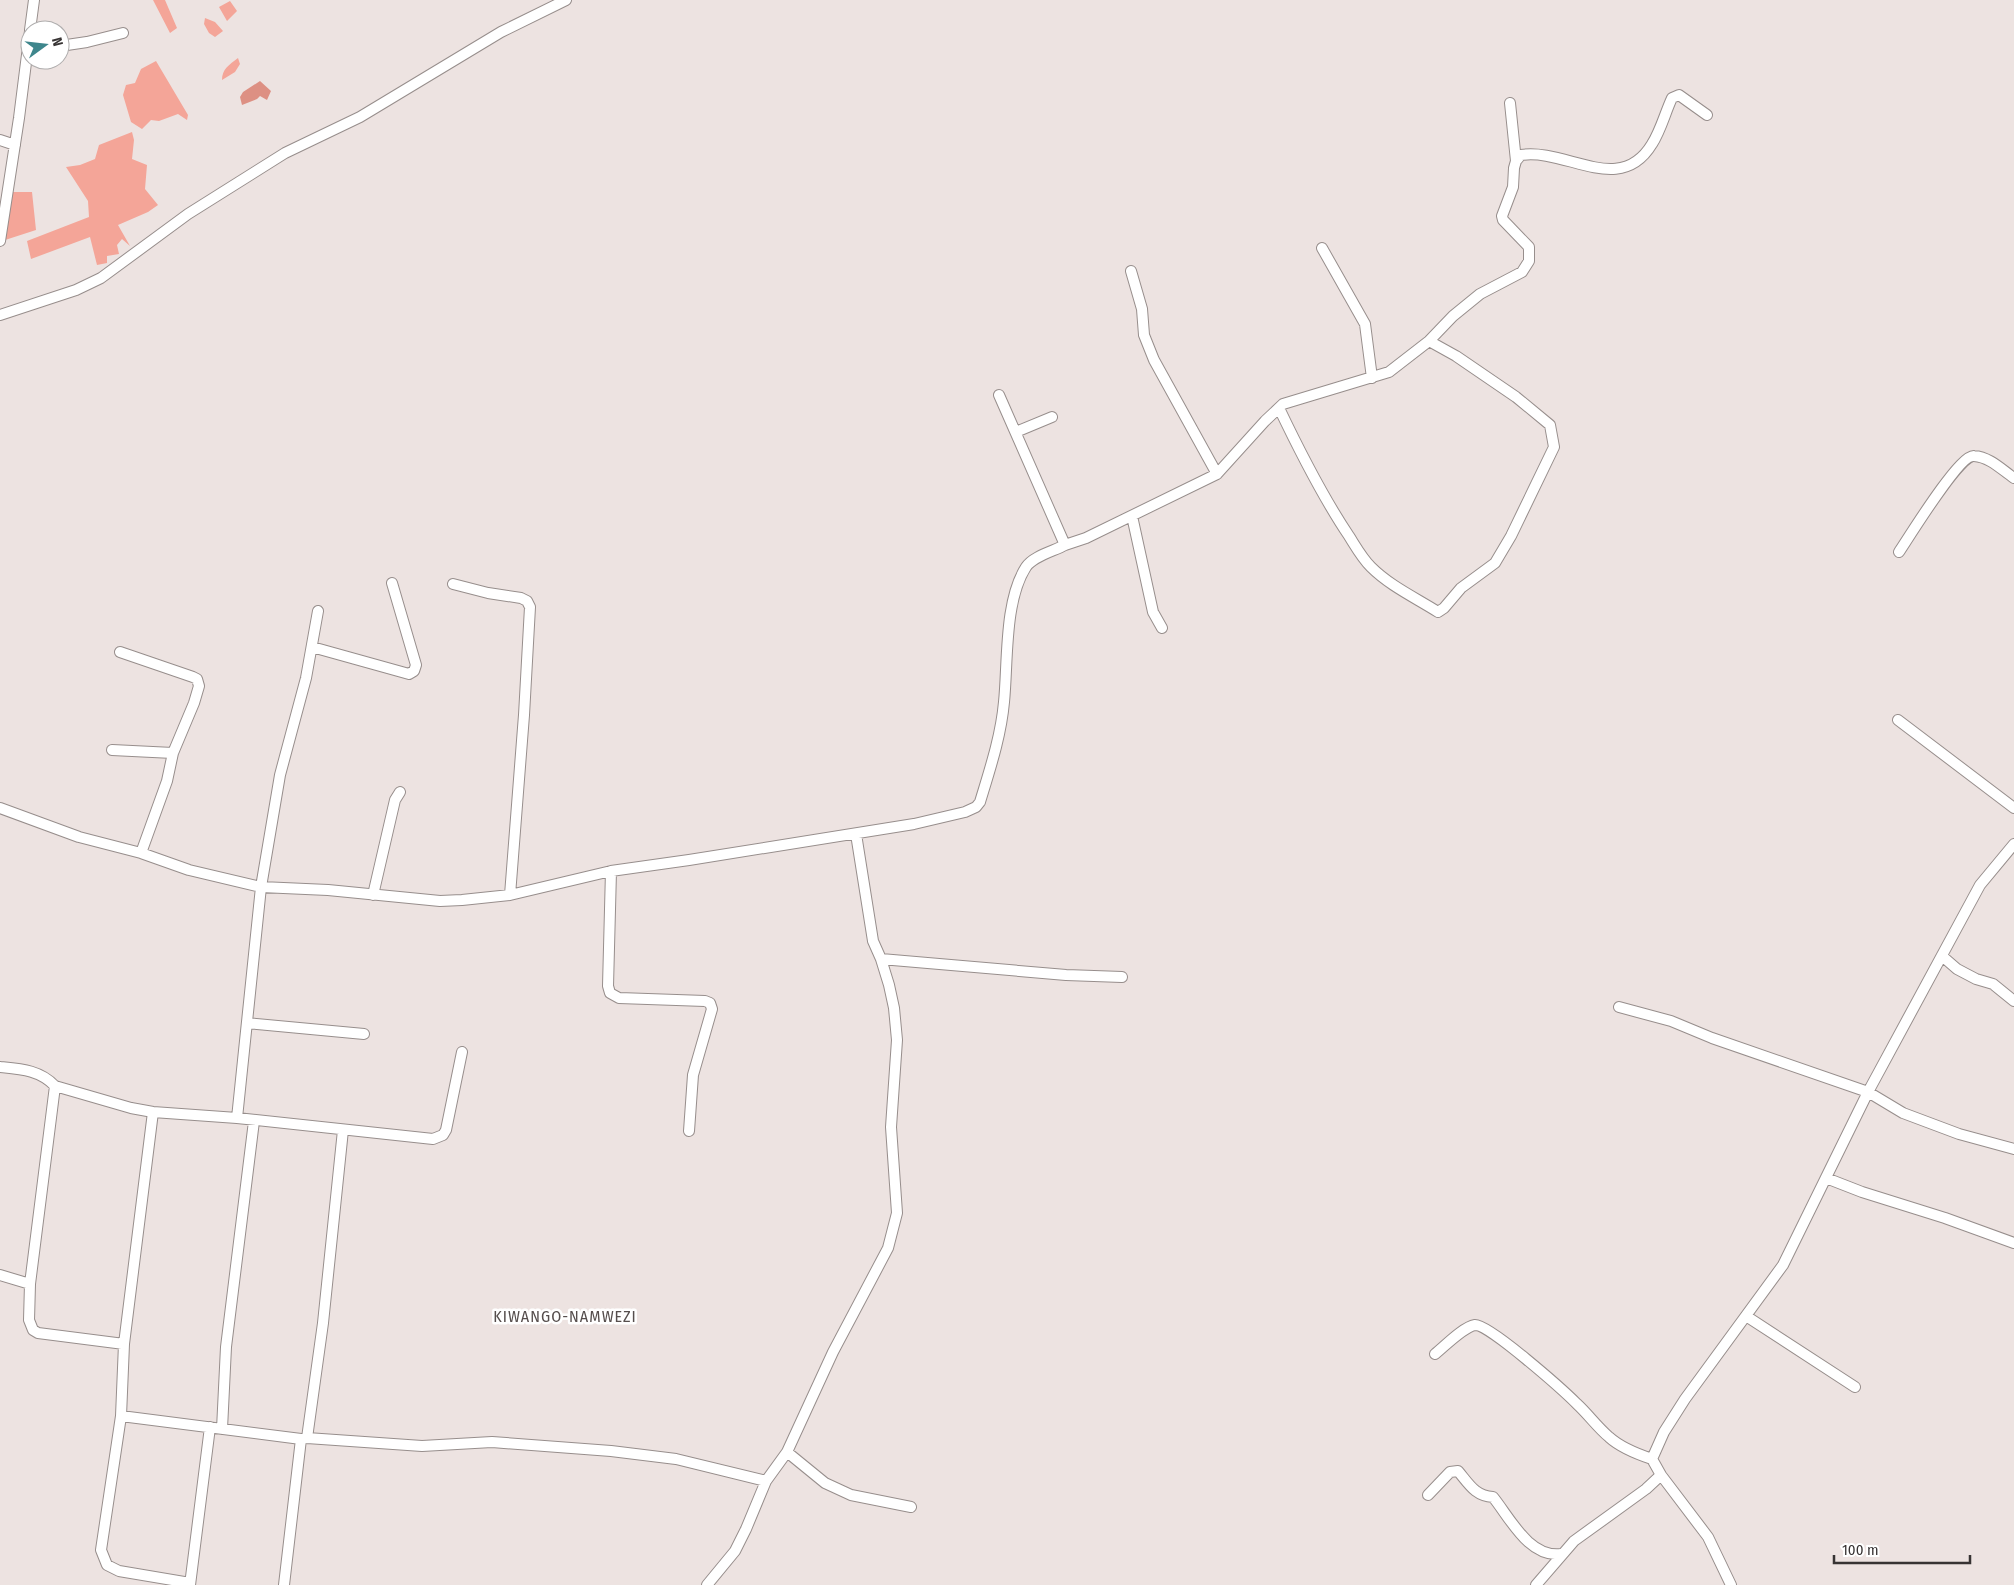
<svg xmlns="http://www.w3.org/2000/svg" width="2014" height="1585" viewBox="0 0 2014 1585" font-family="'Fira Sans Condensed',sans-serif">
	<rect width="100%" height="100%" fill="#ede3e1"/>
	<!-- green -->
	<path fill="#f4a598" d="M153,0H165L177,28L170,33Z
		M230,1L237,11L227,21L219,7Z
		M205,18L215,22L223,31L215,37L209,33L204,24Z
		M238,58L240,64L235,72L222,80C222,69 229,65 238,58Z
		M156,61L188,115L187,120L178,114L159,121L151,120L142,129L131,122L123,95L126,85L135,83L141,69Z
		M132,132L134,140L132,159L147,165L145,189L158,205L148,212L118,225L130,246L122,239L117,245L119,254L107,256V263L97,265L90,237L31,259L27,241L89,217L88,201L66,167L80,165L95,159L99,145Z
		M10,192H32L36,230L2,241Z"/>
	<!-- forest -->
	<path fill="#dd9083" d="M260,81L271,91L267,100L260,96L257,99L242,105L240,97L243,92Z"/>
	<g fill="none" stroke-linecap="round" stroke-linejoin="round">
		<!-- minor casing -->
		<g stroke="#978e8c" stroke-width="12">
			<path id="minor" d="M30,30L34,0
				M60,46L87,42L123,33
				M1510,103L1516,161
				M0,140L15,145
				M0,241L19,118L30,31
				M1322,248L1365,324L1372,378
				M1131,271L1142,309L1144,335L1154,360L1217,474
				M0,315L76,290L101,278L188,214L285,153L360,117L501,32L566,0
				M1279,408C1300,452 1322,496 1349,536C1356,547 1362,558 1371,567C1390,586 1416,598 1438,612L1444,608L1461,588L1495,563L1511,536L1554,447L1550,425L1516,397L1456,356L1429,341
				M1016,432L1052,417
				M1132,516L1153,612L1162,628
				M1065,545L1086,538L1217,474L1265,421L1283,404L1389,372L1429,341L1453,316L1480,294L1522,272L1529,261V247L1503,220L1502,216L1513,187L1514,168L1516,161L1521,155C1567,148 1620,197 1652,144C1661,130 1665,113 1672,98L1679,95L1707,115
				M1899,552C1909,537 1960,454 1974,456C1990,457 2002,470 2014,478
				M453,584L488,593L521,598L527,601L530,607L524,715L510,895
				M312,647L409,674L414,671L416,665L392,583
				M120,652L193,677L197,679L199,686L194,703L173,753L167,781L141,853
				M1898,720L2014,808
				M112,750L173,753
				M0,808L79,837L141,853L189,870L261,887L328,890L440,901L462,900L510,895L611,871L689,860L914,824L965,812L976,807L980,802C990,769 1001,736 1004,702C1008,663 1004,601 1026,567C1033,556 1054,551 1065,545L999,395
				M611,871L608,986L610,993L619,998L705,1001L710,1003L712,1009L693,1075L689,1131
				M373,895L395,800L400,792
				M1942,956L1957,969L1976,979L1993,984L2014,1001
				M881,959L1066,975L1122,977
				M1619,1007L1671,1021L1712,1038L1868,1092L1903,1113L1959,1134L2014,1149
				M247,1023L364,1034
				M0,1067C21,1069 40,1070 55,1086L131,1108L153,1112L237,1118L433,1139L443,1135L446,1130L462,1052
				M55,1086L30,1284L29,1320L33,1330L38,1333L124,1344
				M153,1112L124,1344L121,1416L101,1550L107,1565L119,1571L190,1583
				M237,1118L261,887L280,775L306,678L318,611
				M1826,1178L1862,1192L1945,1218L2014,1243
				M0,1275L30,1284
				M1746,1316L1855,1387
				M1435,1354C1444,1347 1463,1327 1475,1325C1489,1324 1564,1391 1577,1404C1588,1414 1597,1427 1609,1437C1621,1448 1637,1454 1652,1459
				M121,1416L301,1439L307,1438L323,1323L343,1130
				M222,1429L226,1347L254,1121
				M307,1438L422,1446L492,1442L611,1451L676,1459L766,1481
				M787,1452L825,1483L851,1495L911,1507
				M1428,1495L1450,1472L1458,1471C1469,1484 1475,1496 1493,1497C1510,1518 1529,1558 1561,1554
				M190,1585L210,1427
				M284,1585L301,1439
				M707,1585L735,1551L746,1529L766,1481L787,1452L833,1352L888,1248L897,1213L891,1127L897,1040L894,1008L889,985L881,959L873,941L856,834
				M1536,1585L1574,1541L1646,1489L1661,1475
				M1731,1585L1708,1537L1661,1475L1652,1459L1664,1432L1685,1399L1783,1265L1868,1092L1980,885L2014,844"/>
		</g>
		<!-- minor -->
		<use href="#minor" stroke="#fff" stroke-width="10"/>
	</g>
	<g text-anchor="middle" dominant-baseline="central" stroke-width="5" stroke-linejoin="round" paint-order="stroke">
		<!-- quarter labels -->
		<g font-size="16" letter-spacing="1" fill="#564e4d" stroke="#fff">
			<text x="565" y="1316">KIWANGO-NAMWEZI</text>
		</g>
	</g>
	<!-- north arrow -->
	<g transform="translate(45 45) rotate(75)"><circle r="24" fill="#ffffff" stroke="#afadad"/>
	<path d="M0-4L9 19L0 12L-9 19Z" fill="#3e868c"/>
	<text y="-8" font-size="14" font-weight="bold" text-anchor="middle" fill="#373333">N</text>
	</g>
	<!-- scale -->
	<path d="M1834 1555v8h136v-8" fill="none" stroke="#373333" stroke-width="2.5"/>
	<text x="1842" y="1555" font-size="15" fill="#373333" stroke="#ffffff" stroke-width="4" paint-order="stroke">100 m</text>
</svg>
